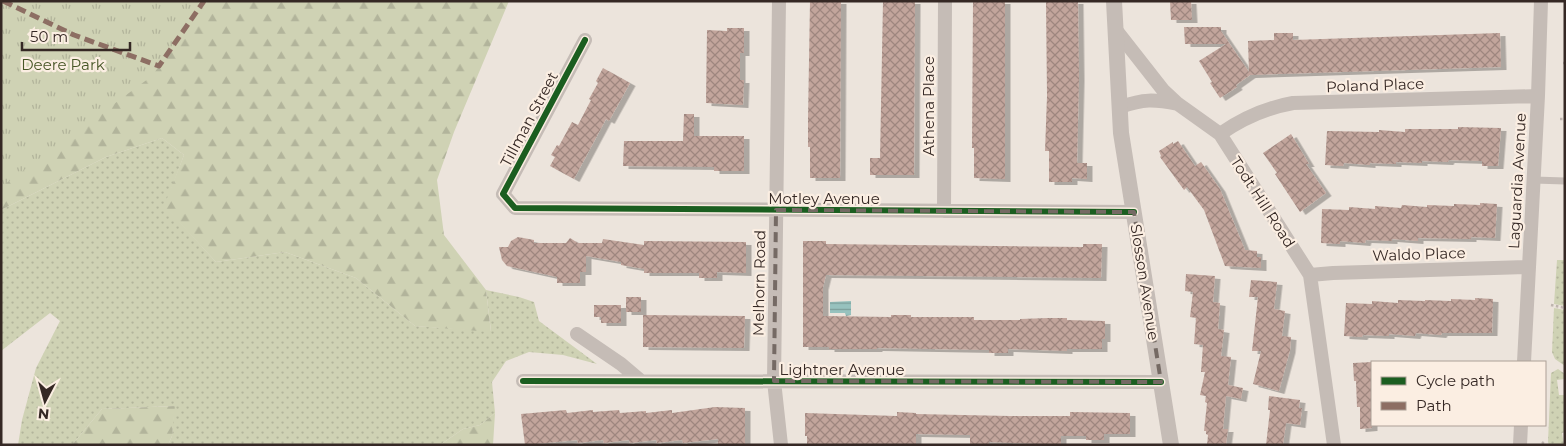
<svg xmlns="http://www.w3.org/2000/svg" width="1566" height="446" viewBox="0 0 1566 446" font-family="Montserrat,sans-serif">
	<defs>
		<pattern id="grass-dots" width="8" height="8" patternUnits="userSpaceOnUse" patternTransform="scale(1.25)"><rect width="8" height="8" fill="#cfd2b4"/><path d="M2 2h.1M6 6h.1" fill="none" stroke="#b2b49b" stroke-width="1.8" stroke-linecap="round"/></pattern>
		<pattern id="forest-firs" width="22" height="20" patternUnits="userSpaceOnUse" patternTransform="scale(1.25)"><rect width="22" height="20" fill="#cfd2b4"/><path d="M5 1l3.5 6h-7zM16 11l3.5 6h-7z" fill="#b2b49b"/></pattern>
		<pattern id="park-tufts" width="24" height="20" patternUnits="userSpaceOnUse" patternTransform="scale(1.25)"><rect width="24" height="20" fill="#cfd2b4"/><path d="M3 7l-1-3M5 7V3M7 7l1-3M15 17l-1-3M17 17v-4M19 17l1-3" fill="none" stroke="#b2b49b"/></pattern>
		<pattern id="water-rules" width="6" height="5" patternUnits="userSpaceOnUse" patternTransform="scale(1.25)"><rect width="6" height="5" fill="#97c2be"/><path d="M0 2.5h6" fill="none" stroke="#7c9e9a"/></pattern>
		<pattern id="building-cross-hatch" width="8" height="8" patternUnits="userSpaceOnUse" patternTransform="scale(1.25)"><rect width="8" height="8" fill="#c2a59c"/><path d="M0 0l8 8M0 8l8-8" fill="none" stroke="#9e867f"/></pattern>
		<filter id="shadow"><feDropShadow dx="5.5" dy="3" stdDeviation="0" flood-color="#0004"/></filter>
	</defs>
	<rect width="100%" height="100%" fill="#ece4dc"/>
	<!-- grass -->
	<path fill="url(#grass-dots)" d="M162,138L184,155L165,206L216,262L285,252L356,278L415,326L491,331L486,290L519,297L534,302L539,321L597,364L563,355L529,352L506,361L492,382L495,413L480,425L463,429L440,445H168L172,436L174,406L102,409L72,445H18L22,420L36,368L60,321L50,313L1,351V210L106,157Z
		M1557,260H1565V306L1554,304Z
		M1554,308L1565,310V366L1555,359L1552,352Z
		M1558,369L1565,374V379L1557,380L1559,395H1565V432L1562,433L1564,445H1549L1548,442L1551,373Z"/>
	<!-- forest -->
	<path fill="url(#forest-firs)" d="M1,1H509L454,132L437,180L444,235L486,290L491,332L415,326L356,278L285,252L216,262L164,206L184,155L162,138L106,157L1,210Z
		M175,406L172,436L168,445H72L102,409Z
		M495,413L493,445H440L463,429L480,425Z"/>
	<!-- park -->
	<path fill="url(#park-tufts)" d="M1,1H205L152,76L1,187Z"/>
	<!-- water -->
	<path fill="url(#water-rules)" d="M851,301V315L846,316L845,313H830V302Z"/>
	<!-- building -->
	<path fill="url(#building-cross-hatch)" filter="url(#shadow)" d="M810,1H841L840,178H810V147H808V120Z
		M883,1H915L914,175H870V158H880Z
		M973,1H1005V179L974,178V148H972Z
		M1046,1H1078L1079,78L1077,163H1087V179L1072,178V182H1049V151H1045L1047,96Z
		M1170,1H1191L1192,20H1171Z
		M1184,27H1221V31L1249,72L1248,41L1274,40V33H1293V40L1500,33L1501,67L1250,75L1236,85L1237,87L1220,98L1210,83L1212,82L1199,61L1226,44H1185Z
		M727,28H744V53H740V80H744L743,105L706,103L707,30L727,31Z
		M603,68L630,83L609,121L606,119L574,179L550,166L555,157L551,155L557,145L559,146L572,122L578,125L591,100L589,99L598,83L596,81Z
		M684,114H694V136H744V171H714V167L623,166L624,141H683Z
		M1458,127L1501,128L1498,166H1482V161L1449,160L1448,162L1422,161V163L1396,162V164L1370,163V165L1344,163L1343,166L1325,165L1327,131L1379,132V130L1405,132V129H1458Z
		M1291,134L1309,164H1306L1326,193L1300,212L1275,174L1277,173L1263,153Z
		M1178,141L1195,166L1201,162L1220,189L1245,250L1257,251V257H1261V268L1225,266L1204,210L1187,187L1184,190L1160,157L1161,156L1159,151L1173,142V144Z
		M1480,203L1497,204L1495,238L1471,237V239L1418,238V241L1392,239V241L1366,240L1365,243L1340,241V244L1321,243L1322,209L1349,210V207L1375,209V206L1401,208L1402,205L1427,207V205L1454,206V204L1480,205Z
		M518,237L534,240V243H566L570,238L578,243H602L603,239L644,245V241L746,242V273L717,272V278H699V273H644V269L621,265V262L586,256V272H580V283H557V277L507,266L502,260L499,247H508L511,241Z
		M803,241H826V244L1083,247V244H1102L1101,278L826,275L823,287V316L891,317V315H911V317H974V320H1020V319L1048,318H1067V320L1105,321V339H1102V349H1067V351L1008,349V353H989V350L877,348V349H829V347H803Z
		M1186,274L1215,276L1213,302L1220,303L1218,329L1224,330L1221,356L1231,357L1228,385L1243,388L1241,399L1226,396L1223,429H1228L1226,444L1222,443V445H1207L1208,435L1206,434V431H1204L1207,403L1205,402L1206,396L1200,395L1205,372H1201L1203,345L1194,344L1196,318L1190,317L1193,292L1185,291Z
		M1251,280L1277,282L1274,309L1285,311L1282,336L1291,337L1290,350L1279,391L1253,384L1261,351H1252L1258,297H1249Z
		M626,297H641V312H626Z
		M1475,298L1493,299L1492,333H1442L1441,335L1416,333L1415,336L1389,334V336L1363,335L1362,337L1344,336L1346,303L1372,304V301L1398,303V300L1425,301V300L1451,301V299L1475,300Z
		M594,305H621V323H601V317H594Z
		M643,315L745,316L744,348L643,347Z
		M1372,362V428L1360,429V407H1357L1356,381H1354L1353,363Z
		M1269,396L1300,400L1299,408H1302L1300,425L1286,423L1283,445H1266L1270,410H1268Z
		M715,407L745,408V445H718V439L683,443L682,440L657,443L656,440L630,443L629,440L604,443L603,440L578,443L577,440L525,445L521,414L566,410L567,413L593,410V412L619,410L620,413L646,411V413L672,410V413Z
		M897,412L916,413V414L1010,416H1070V412L1130,413V434H1104V440H1086V436H1061V445L989,442V445H970V435L916,434V445H807V436H805V413L897,416Z"/>
	<g fill="none" stroke-linecap="round" stroke-linejoin="round">
		<!-- path -->
		<path stroke="#beb4ae" stroke-width="2.5" stroke-dasharray="2.5 2.5" stroke-linecap="butt" d="M1563,63H1565
			M1560,119H1565
			M1551,305L1565,308
			M1542,442L1545,445"/>
		<!-- service -->
		<path stroke="#c5bcb6" stroke-width="7" d="M1534,180L1565,181"/>
		<!-- minor -->
		<path stroke="#c5bcb6" stroke-width="14" d="M779,1L774,381L781,445
			M1116,30L1163,90L1178,104L1220,134L1310,275L1334,445
			M585,40L503,194L515,208L1134,212
			M1120,107C1144,99 1153,99 1178,104
			M1220,134C1243,118 1265,108 1293,103L1538,96
			M944,211L945,1
			M1310,275L1333,273L1529,267
			M577,334L621,364L641,381
			M1524,362L1538,96L1541,1
			M523,381L1161,382
			M1520,445L1521,425"/>
		<!-- tertiary -->
		<path stroke="#c5bcb6" stroke-width="16" d="M1114,1L1121,133L1171,445"/>
		<!-- quiet -->
		<path stroke="#8d6e63" stroke-width="5" stroke-dasharray="10 5" stroke-linecap="butt" d="M3,1L74,35L159,66L204,1"/>
		<!-- cycleway casing -->
		<g stroke="#fbeee2" stroke-width="9">
			<path id="cycleway" d="M585,40L503,194L515,208L1134,212
				M523,381L1161,382"/>
		</g>
		<!-- cycleway -->
		<use href="#cycleway" stroke="#1b5e20" stroke-width="6"/>
	</g>
	<!-- marked area -->
	<path fill="none" stroke="#756a64" stroke-width="4" stroke-dasharray="10 6" stroke-linejoin="round" d="M776,210L1134,212L1161,382L774,381Z"/>
	<g text-anchor="middle" dominant-baseline="central" stroke-width="4.5" stroke-linejoin="round" paint-order="stroke">
		<!-- park labels -->
		<g font-size="15" fill="#475626" stroke="#fbeee2">
			<text x="63" y="64">Deere Park</text>
		</g>
		<!-- street labels -->
		<g font-size="15" fill="#352824" stroke="#fbeee2">
			<text transform="translate(1375 85) rotate(-2)">Poland Place</text>
			<text transform="translate(928 106) rotate(-90)">Athena Place</text>
			<text transform="translate(529 119) rotate(-62)">Tillman Street</text>
			<text transform="translate(1517 181) rotate(-87)">Laguardia Avenue</text>
			<text x="824" y="198">Motley Avenue</text>
			<text transform="translate(1263 202) rotate(57)">Todt Hill Road</text>
			<text transform="translate(1419 254) rotate(-2)">Waldo Place</text>
			<text transform="translate(1145 282) rotate(81)">Slosson Avenue</text>
			<text transform="translate(759 283) rotate(-89)">Melhorn Road</text>
			<text x="842" y="369">Lightner Avenue</text>
		</g>
	</g>
	<!-- border -->
	<rect width="1566" height="446" fill="none" stroke="#352824" stroke-width="5"/>
	<!-- legend -->
	<rect x="1371" y="361" width="175" height="65" fill="#fbeee2" stroke="#ac9f96"/>
	<rect x="1381" y="377" width="25" height="8" fill="#1b5e20" stroke="#ac9f96"/>
	<text x="1416" y="386" font-size="15" fill="#352824">Cycle path</text>
	<rect x="1381" y="402" width="25" height="8" fill="#8d6e63" stroke="#ac9f96"/>
	<text x="1416" y="411" font-size="15" fill="#352824">Path</text>
	<!-- north arrow -->
	<g transform="translate(45 401) rotate(186)" stroke="#fbeee2" stroke-width="4" paint-order="stroke">
	<path d="M0-4L9 19L0 12L-9 19Z" fill="#352824"/>
	<text y="-8" font-size="14" font-weight="bold" text-anchor="middle" fill="#352824">N</text>
	</g>
	<!-- scale -->
	<path d="M22 42v8h108v-8" fill="none" stroke="#352824" stroke-width="2.5"/>
	<text x="30" y="42" font-size="15" fill="#352824" stroke="#fbeee2" stroke-width="4" paint-order="stroke">50 m</text>
</svg>
